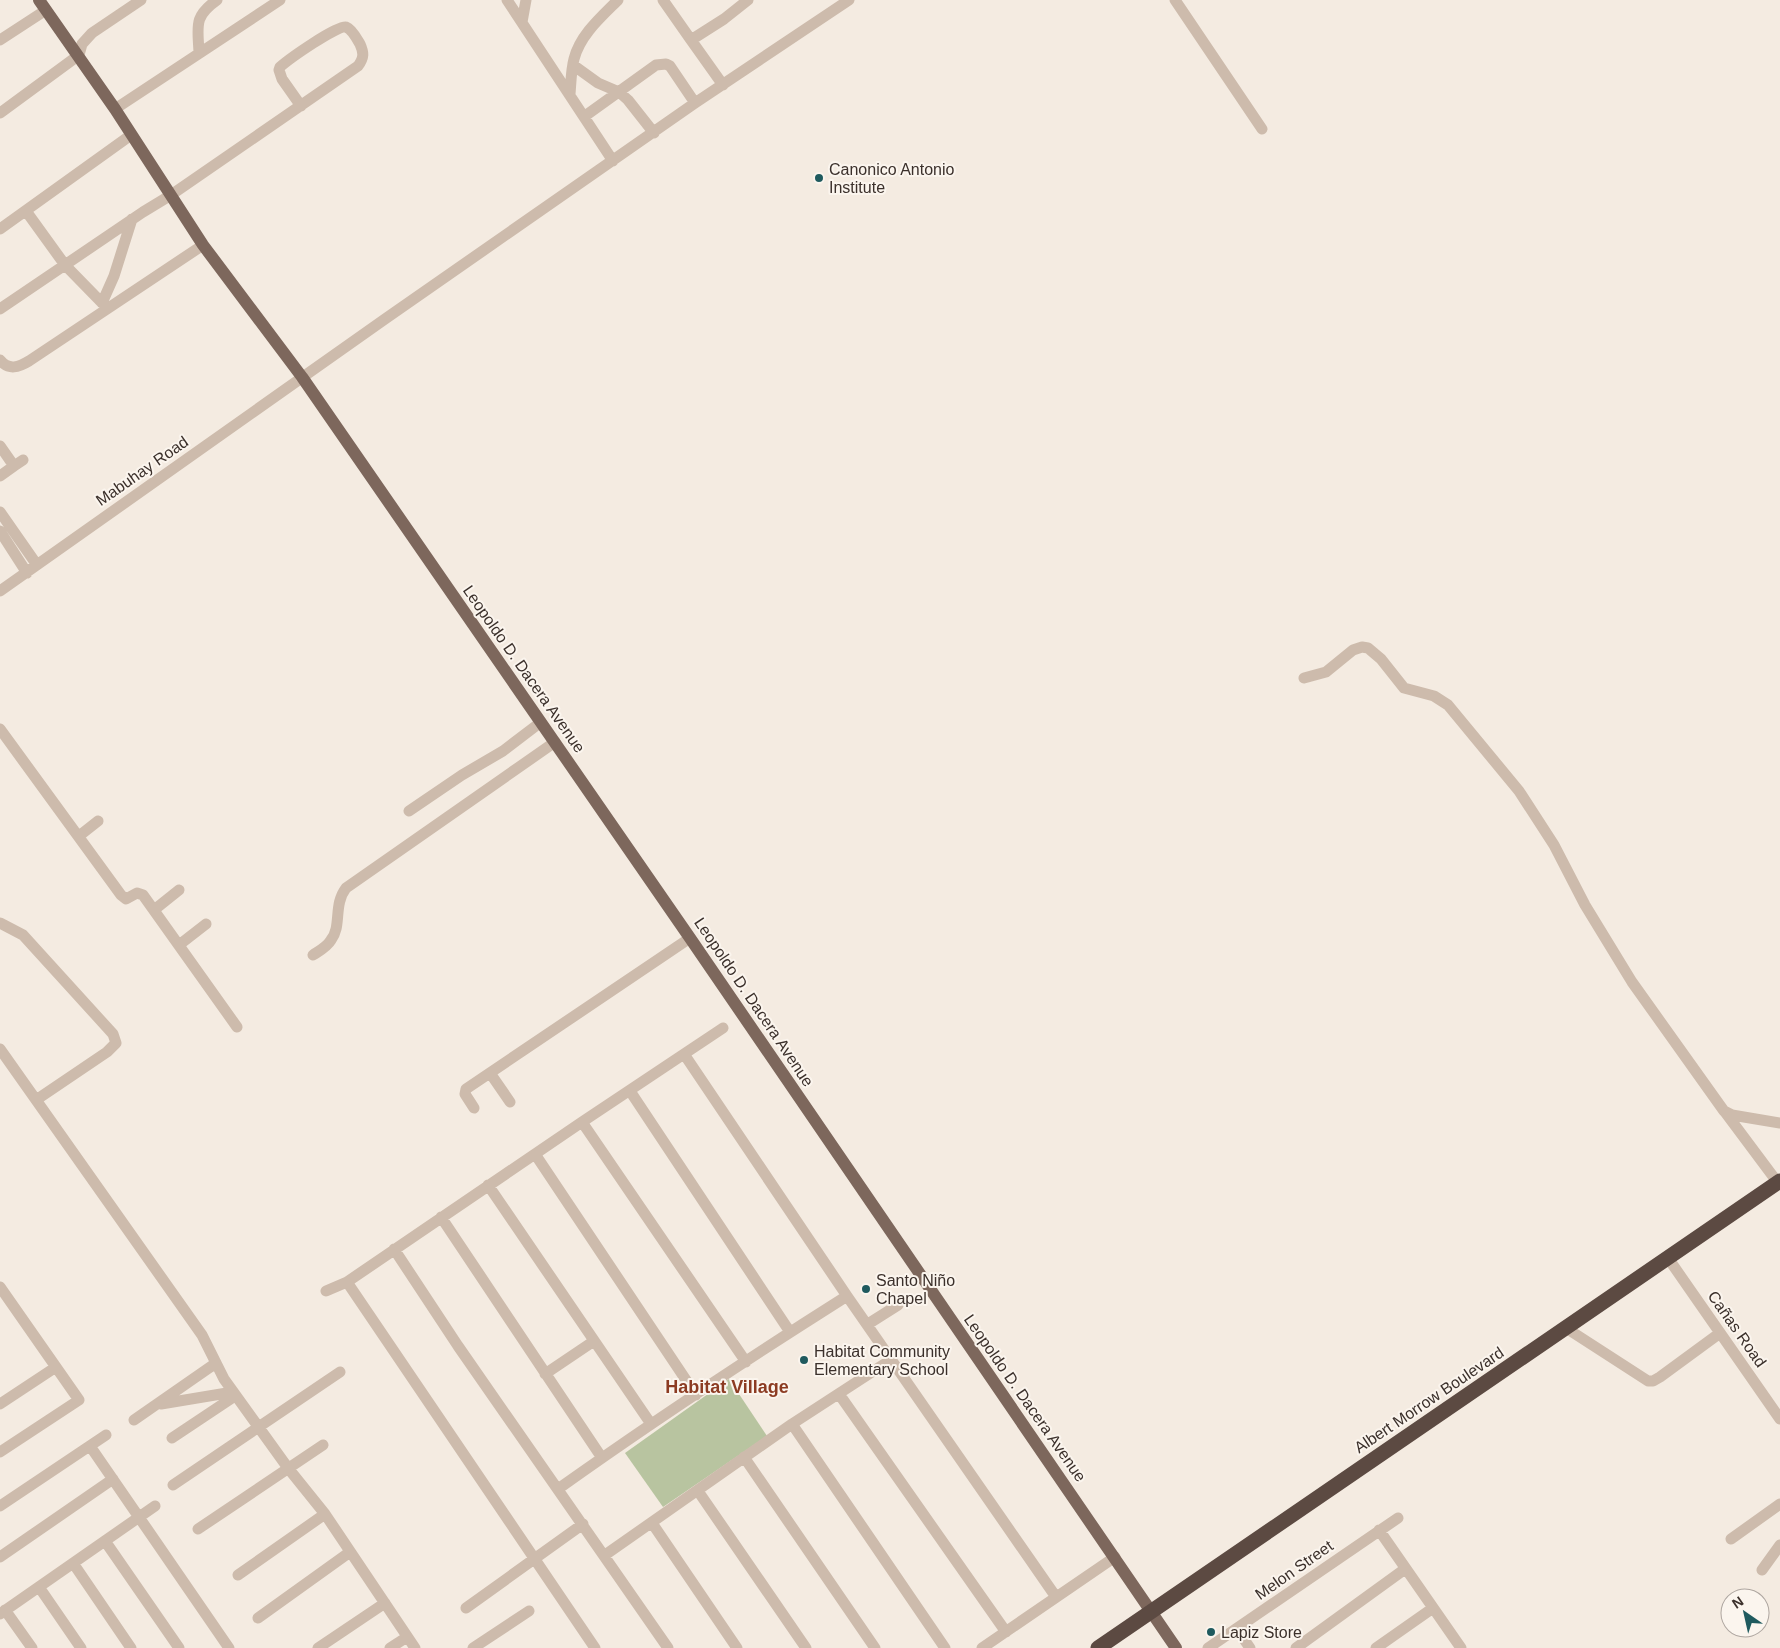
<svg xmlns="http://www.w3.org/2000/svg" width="1780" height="1648" viewBox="0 0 1780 1648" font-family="Helvetica,sans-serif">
	<rect width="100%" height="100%" fill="#f4ebe1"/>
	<!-- green -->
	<path fill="#b8c4a0" d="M729,1379L767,1436L663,1507L625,1453Z"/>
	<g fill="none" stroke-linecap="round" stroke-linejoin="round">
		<!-- minor -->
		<path stroke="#cdbbac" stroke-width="11" d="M507,0L613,161
			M663,0L691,40
			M1175,0L1262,129
			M522,22L526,0
			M0,40L46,10
			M199,53C198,26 193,17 217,0
			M573,65L598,83L619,92L628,100L654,133
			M723,85L691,40L724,19L748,0
			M570,94C571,83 571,70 574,59C580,35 601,17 618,0
			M115,109L280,0
			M0,113L79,55L82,44L92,33L141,0
			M585,116L656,65L666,64L670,66L695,103
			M26,211L65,265L107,308
			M0,229L131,135
			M102,303L114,276L132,219
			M0,309L143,212L171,195L358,66C364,58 364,53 360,44C357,39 352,29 346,27C337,25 289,59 280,67L279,70L282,79L301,106
			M0,360C9,371 19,367 29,361L203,245
			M0,446L14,466L23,460
			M0,476L14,466
			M0,512L37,565
			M0,531L27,573
			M0,591L385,319L695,103L849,0
			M1304,678L1326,672L1353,650L1362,647L1368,648L1381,659L1404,688L1434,696L1448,705L1519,791L1554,845L1585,905L1632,982L1724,1111L1732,1115L1780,1123
			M0,729L121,895L126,899L137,893L143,895L237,1027
			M409,811L462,775L503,751L541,722
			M79,836L98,821
			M154,910L179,890
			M0,923L23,935L113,1034L116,1043L107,1052L36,1100
			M179,945L206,924
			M313,955C319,951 327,947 331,940C342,926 333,905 346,888L555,742
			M0,1049L202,1335L224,1379L288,1468L325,1514L415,1648
			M684,1054L847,1296L1056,1597
			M490,1073L510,1102
			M630,1091L790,1332
			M474,1108L465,1094L466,1089L690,938
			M1725,1112L1778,1183
			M582,1122L746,1362
			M535,1154L696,1395
			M488,1185L651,1424
			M441,1217L602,1458
			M394,1249L458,1346L668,1648
			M1668,1258L1780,1419
			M347,1282L595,1648
			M0,1287L79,1400L0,1452
			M326,1291L347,1282L582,1122L723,1028
			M868,1324L898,1305
			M1566,1328L1648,1381H1653L1660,1377L1720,1333
			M545,1374L594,1341
			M839,1394L1006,1632
			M0,1404L56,1367
			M161,1404L233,1392
			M134,1420L216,1363
			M792,1424L945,1648
			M172,1438L235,1396
			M90,1446L229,1648
			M744,1457L875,1648
			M173,1485L340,1372
			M558,1489C652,1422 749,1358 847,1296
			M698,1491L806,1648
			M0,1506L106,1435
			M652,1523L737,1648
			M198,1529L323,1445
			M1379,1530L1461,1648
			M1731,1539L1780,1504
			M105,1541L179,1648
			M605,1555L792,1424L892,1359
			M0,1557L113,1479
			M73,1563L131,1648
			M1762,1570L1780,1545
			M238,1575L325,1514
			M39,1587L81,1648
			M466,1608L583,1524
			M5,1610L32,1648
			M0,1614L155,1506
			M258,1618L350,1552
			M1237,1629L1250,1648
			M318,1648L385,1603
			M390,1648L407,1637
			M473,1648L529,1611
			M982,1648L1115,1557
			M1208,1648L1398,1518
			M1296,1648L1405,1569
			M1376,1648L1433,1608"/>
		<!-- major -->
		<path stroke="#7d675c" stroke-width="12" d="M39,0L115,109L203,245L302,377L690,938L1176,1648"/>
		<!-- highway -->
		<path stroke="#5c4a42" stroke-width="15" d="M1098,1648L1780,1181"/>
	</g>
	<!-- markers -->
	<g fill="#1f5a5e" stroke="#fbf5ee" stroke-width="2">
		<circle cx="819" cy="178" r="5"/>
		<circle cx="866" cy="1289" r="5"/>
		<circle cx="804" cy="1360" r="5"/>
		<circle cx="1211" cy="1632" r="5"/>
	</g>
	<g text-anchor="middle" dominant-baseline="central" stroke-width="4" stroke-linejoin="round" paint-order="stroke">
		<!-- poi labels -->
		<g font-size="16" fill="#3b302b" stroke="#fbf5ee" text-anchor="start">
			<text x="829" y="169">Canonico Antonio<tspan x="829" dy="18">Institute</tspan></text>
			<text x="876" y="1280">Santo Niño<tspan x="876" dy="18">Chapel</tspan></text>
			<text x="814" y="1351">Habitat Community<tspan x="814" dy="18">Elementary School</tspan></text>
			<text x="1221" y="1632">Lapiz Store</text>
		</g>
		<!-- street labels -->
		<g font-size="16" fill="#3b302b" stroke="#fbf5ee">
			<text transform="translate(142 471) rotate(-35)">Mabuhay Road</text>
			<text transform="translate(524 669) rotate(55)">Leopoldo D. Dacera Avenue</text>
			<text transform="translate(754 1002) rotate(56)">Leopoldo D. Dacera Avenue</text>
			<text transform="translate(1737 1329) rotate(55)">Cañas Road</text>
			<text transform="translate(1025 1398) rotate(55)">Leopoldo D. Dacera Avenue</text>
			<text transform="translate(1429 1400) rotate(-34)">Albert Morrow Boulevard</text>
			<text transform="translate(1294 1570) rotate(-35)">Melon Street</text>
		</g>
		<!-- neighbourhood labels -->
		<g font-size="18" font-weight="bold" fill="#8c3b22" stroke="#fbf5ee">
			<text x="727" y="1387">Habitat Village</text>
		</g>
	</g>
	<!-- north arrow -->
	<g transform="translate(1745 1613) rotate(326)"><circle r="24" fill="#fbf5ee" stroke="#aea6a0"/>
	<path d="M0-4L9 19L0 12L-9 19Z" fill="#1f5a5e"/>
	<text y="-8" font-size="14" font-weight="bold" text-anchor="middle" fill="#3b302b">N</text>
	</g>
</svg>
